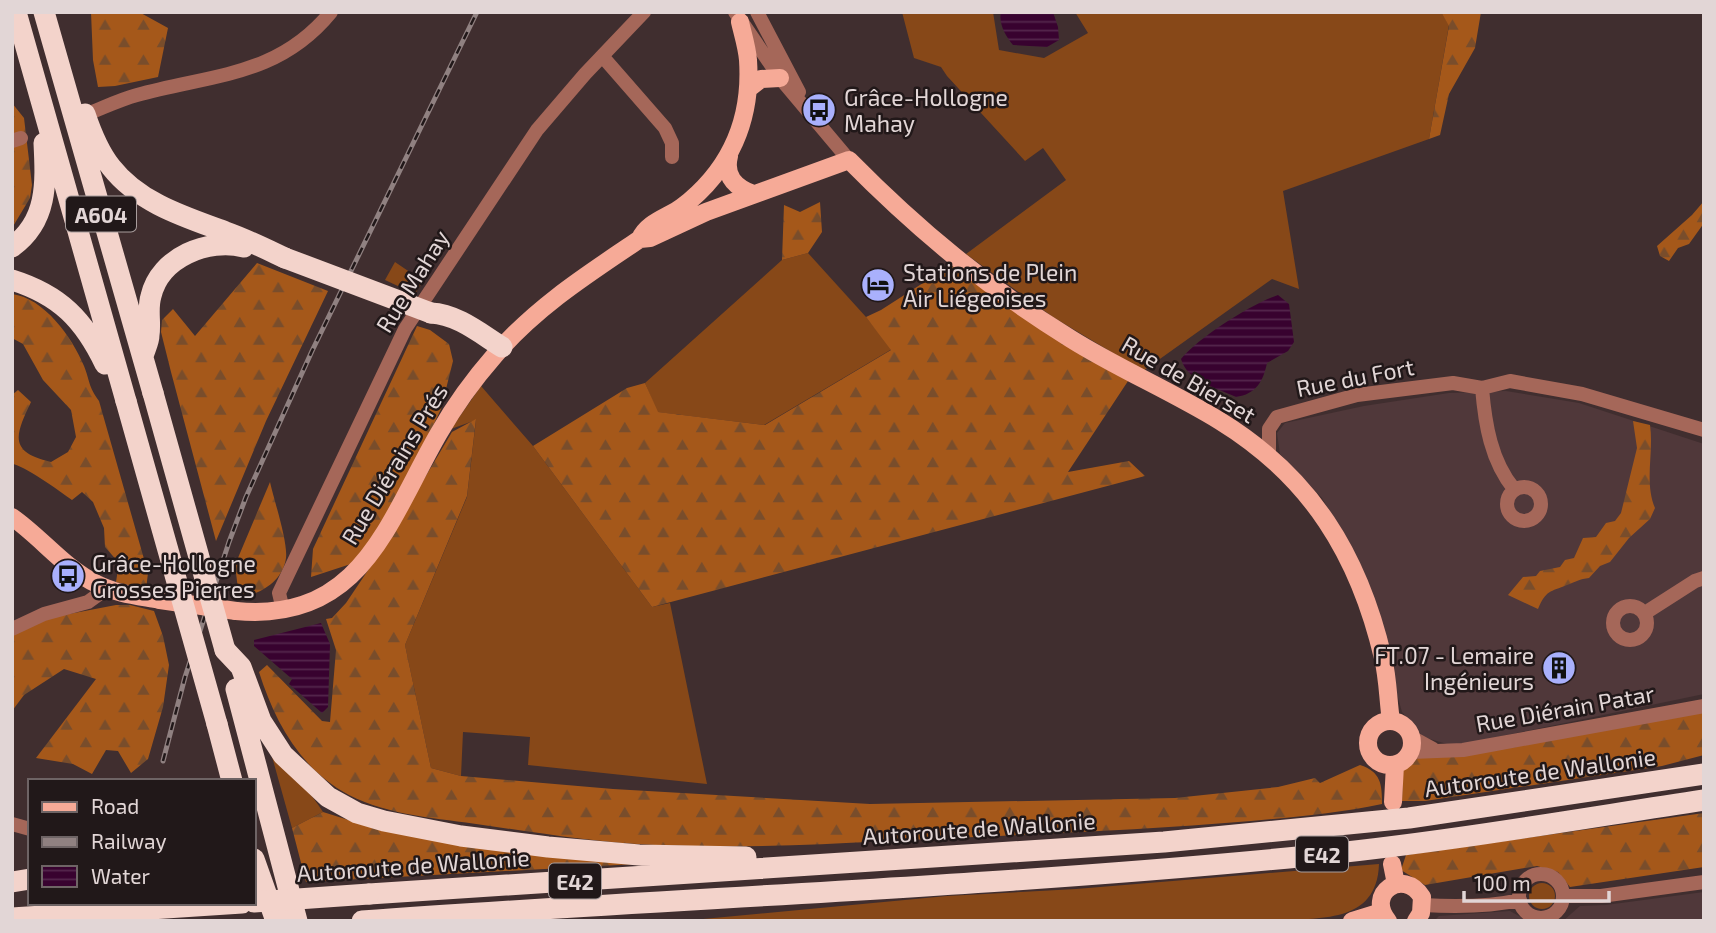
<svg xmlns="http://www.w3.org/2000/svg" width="1716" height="933" viewBox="0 0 1716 933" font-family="'Exo 2',sans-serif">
	<defs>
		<pattern id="forest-firs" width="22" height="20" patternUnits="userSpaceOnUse" patternTransform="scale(1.75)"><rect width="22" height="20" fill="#a5581a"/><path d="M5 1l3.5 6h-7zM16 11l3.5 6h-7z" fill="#794d2b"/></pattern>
		<pattern id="water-rules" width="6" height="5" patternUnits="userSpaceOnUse" patternTransform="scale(1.75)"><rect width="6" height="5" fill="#38022f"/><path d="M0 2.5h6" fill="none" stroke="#54264c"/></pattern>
	</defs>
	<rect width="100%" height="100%" fill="#402e2f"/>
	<!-- built -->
	<path fill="#50383a" d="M1506,391L1579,403L1704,444V694L1454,746L1423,737L1402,712L1361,567L1322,498L1280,454L1277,433L1285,423L1364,406L1449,393Z
		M1704,892V921H1563L1580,906L1606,905Z
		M1510,911L1528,921H1434L1439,916Z"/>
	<!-- grass -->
	<path fill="#874818" d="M902,12H993L999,50L1044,58L1088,33L1075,12H1441L1449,25L1429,139L1283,191L1299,289L1272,279L1143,371L1053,317L966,254L1066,180L1043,148L1025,161L947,76L941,67L914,58Z
		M808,253L866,317L892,349L764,425L657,412L645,383L782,260Z
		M395,262L423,281L415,294L385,280Z
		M481,386L533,446L652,607L670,603L707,784L528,765L530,737L463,732L461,776L431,768L405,645L467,497L476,420L451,429Z
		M271,753C288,773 310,790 323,812L292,828Z
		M1379,864C1377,925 1318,917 1274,921H682L947,896L1076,889Z
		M1529 896a13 13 0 1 1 26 0a13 13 0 1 1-26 0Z"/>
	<!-- forest -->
	<path fill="url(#forest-firs)" d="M91,12H139L168,28L158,77L115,86L98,87L93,60Z
		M1441,12H1481L1475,48L1449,94L1440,135L1429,139L1449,26Z
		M12,103L24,118L32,185L30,198L12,228Z
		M1704,201V223L1689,244L1678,248L1669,261L1660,256L1657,246L1692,215Z
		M820,202L822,232L808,253L782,260L784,205L800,212Z
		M257,263L328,291L266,421L216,541L171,372L161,332L162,320L173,309L195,336Z
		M951,265L1130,378L1068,472L1129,461L1145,476L652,607L533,446L627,388L645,383L658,412L765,425L891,350L866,317L881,310Z
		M12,294C44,298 72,337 84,366C90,381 88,386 99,401L148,573L146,589L116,582L119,563L105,547L104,528L93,502L82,492L72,500C61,492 22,464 12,464V395L18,390L31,402C16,434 7,452 51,462L68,452L76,437L71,410L43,380L23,344L12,338Z
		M417,326L430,330L449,344L453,361L441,409L402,491L363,560L311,577L313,549Z
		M476,419L467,496L405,645L431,768L461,776L613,789L870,804L1175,798L1278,787L1315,778L1320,783L1360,765C1381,772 1382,784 1382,804C1339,813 1295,817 1251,821C1167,828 1083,832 999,836C885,840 770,850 656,845C598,843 540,833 483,825C438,818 390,816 349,795C300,769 275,722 259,672L267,665L322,721L330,722L336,650L326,619L332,618L346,603L383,548L452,432Z
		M1633,421L1650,425C1654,453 1644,482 1655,508L1650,519L1629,538L1610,562L1600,566L1589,578C1580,579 1575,582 1567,585C1550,592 1546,590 1538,609L1508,595L1523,577L1536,576L1540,571L1560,567L1565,560L1574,558L1583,538L1596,537L1606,523L1615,521L1621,513L1637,448Z
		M270,482C274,500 288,542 286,558C283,581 260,595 239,597L235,565Z
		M116,605H130L154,611L163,636L169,665L163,707L148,759L131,773L118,751L106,750L92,774L73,764L36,758L96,679L64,669L24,695L12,711V633L43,619Z
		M1704,711V755L1662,766L1425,801H1402L1403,769L1418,758Z
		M323,812L374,828L654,863L306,882L292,828Z
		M1704,813V867L1570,887L1558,872L1537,866L1425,885L1401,870L1406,855Z"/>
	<!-- water -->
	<path fill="url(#water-rules)" d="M1001,12H1053L1058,27L1059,40L1047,47L1013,45C1006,37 998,23 1001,12Z
		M1278,295L1289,304L1294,342L1288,351L1267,363C1263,382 1256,394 1236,397C1217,388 1187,381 1181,359C1199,337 1251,304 1278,295Z
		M321,623L330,644L328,707L322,713L289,684L292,679L254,646V640Z"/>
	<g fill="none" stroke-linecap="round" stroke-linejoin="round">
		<!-- minor -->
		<path stroke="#a56759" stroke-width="14" d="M735,12L780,78L849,160
			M757,12L799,92
			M603,57L665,128L672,143V157
			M92,112C107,106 122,99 137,95C212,74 278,77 331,12
			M12,141L21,138
			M1482,388C1485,424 1491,461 1514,489
			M1269,456V429L1277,417L1357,395L1453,383L1482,388L1510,381L1582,394L1704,430
			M1507 504a17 17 0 1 1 34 0a17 17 0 1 1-34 0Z
			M1613 623a17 17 0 1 1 34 0a17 17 0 1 1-34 0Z
			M283,610L279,593L405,329L537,130L585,74L644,12
			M1645,613L1695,581L1704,578
			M12,629L44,614L88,602L106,589
			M1411,737L1433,749
			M1411,752L1463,750L1704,706
			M12,824L30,829
			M1519 896a22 22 0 1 1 44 0a22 22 0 1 1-44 0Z
			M1563,896H1601L1704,882
			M1423,905C1455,907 1488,907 1520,900"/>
		<!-- major -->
		<path stroke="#f6aa97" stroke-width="18" d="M748,89L761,79L780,78
			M729,156C724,176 735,187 753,194
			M640,239L650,238L706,212L849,160C918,230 987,287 1071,339C1119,369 1171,391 1220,421C1311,477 1359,555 1383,658C1388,678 1388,701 1391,721
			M12,517C42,538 64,568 97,584C117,594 139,596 160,600
			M236,611C362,623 388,521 439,433C455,405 474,379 495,355C536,307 588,274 640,239C647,222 669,217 682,207C730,170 752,120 748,60C747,47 743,35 740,22
			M1368 743a22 22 0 1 1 44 0a22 22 0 1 1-44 0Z
			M1393,802L1395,765
			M1392,864L1396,884
			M1352,921L1381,912
			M1388,921C1365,894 1403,867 1422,897L1421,913L1416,921"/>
		<!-- highway -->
		<path stroke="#f3d3cb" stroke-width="21" d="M16,12L126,401
			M44,12L153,393
			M85,114C91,132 99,152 111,167C139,203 185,217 226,232C246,239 266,249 285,258
			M12,247C48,221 46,183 44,143
			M12,280C60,295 84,320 105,364
			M431,313C457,314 481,334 502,347
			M143,356C145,349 149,342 149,335C151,322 147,309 151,296C160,257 208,238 244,247
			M225,650L241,667L261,721L283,755L328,797L357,813L384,821L461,836L548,847L639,855L746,857
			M236,689L297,921
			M217,724L232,781
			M254,859L276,921
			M12,882L30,879
			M369,894L1164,842L1409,818L1704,774
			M12,918L242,903
			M362,921C677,898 993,887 1308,856C1441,843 1572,820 1704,800"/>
		<!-- rail casing -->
		<g stroke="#908181" stroke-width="5">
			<path id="rail" d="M163,761L185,677L229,542L246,497L312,351L477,12"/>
		</g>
		<!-- rail -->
		<use href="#rail" stroke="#211819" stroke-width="2.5" stroke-dasharray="8" stroke-linecap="butt"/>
		<!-- major-bridge -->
		<path stroke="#f6aa97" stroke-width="18" d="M160,600L236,611"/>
		<!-- highway-bridge -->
		<path stroke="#f3d3cb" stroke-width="21" d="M285,258L431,313
			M153,393L225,650
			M126,401L217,724
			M254,902L369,894"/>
	</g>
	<!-- icons -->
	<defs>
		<g id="bus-disc" transform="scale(1.75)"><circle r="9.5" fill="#a9b0fc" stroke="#211819"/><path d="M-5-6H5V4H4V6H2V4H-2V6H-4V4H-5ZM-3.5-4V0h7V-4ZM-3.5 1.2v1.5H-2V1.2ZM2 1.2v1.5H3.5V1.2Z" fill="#111"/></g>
		<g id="hotel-disc" transform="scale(1.75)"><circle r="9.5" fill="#a9b0fc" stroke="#211819"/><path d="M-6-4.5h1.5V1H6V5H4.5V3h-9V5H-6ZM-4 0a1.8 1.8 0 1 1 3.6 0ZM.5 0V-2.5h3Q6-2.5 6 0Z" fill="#111"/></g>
		<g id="building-disc" transform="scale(1.75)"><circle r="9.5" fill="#a9b0fc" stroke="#211819"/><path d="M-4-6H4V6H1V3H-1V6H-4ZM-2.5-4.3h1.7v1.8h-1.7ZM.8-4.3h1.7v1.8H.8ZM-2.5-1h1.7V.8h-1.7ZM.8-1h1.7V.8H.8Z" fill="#111"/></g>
	</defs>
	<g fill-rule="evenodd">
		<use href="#bus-disc" x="819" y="110"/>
		<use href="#hotel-disc" x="878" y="285"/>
		<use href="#bus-disc" x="68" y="576"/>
		<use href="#building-disc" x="1559" y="668"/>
	</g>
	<g text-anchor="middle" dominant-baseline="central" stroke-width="5" stroke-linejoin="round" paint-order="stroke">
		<!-- shield labels -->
		<g fill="#211819" stroke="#a89d9d" stroke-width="2">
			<rect x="66" y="196.5" width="70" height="35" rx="5"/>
			<rect x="1296" y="836.5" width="52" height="35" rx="5"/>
			<rect x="549" y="863.5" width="52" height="35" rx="5"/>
		</g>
		<g font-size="21" font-weight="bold" fill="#e2d6d6">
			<text x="101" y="214">A604</text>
			<text x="1322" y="854">E42</text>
			<text x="575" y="881">E42</text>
		</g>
		<!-- poi labels -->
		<g font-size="23" fill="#e2d6d6" stroke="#211819" text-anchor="start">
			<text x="844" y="97">Grâce-Hollogne<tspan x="844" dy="26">Mahay</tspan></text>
			<text x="903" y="272">Stations de Plein<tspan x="903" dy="26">Air Liégeoises</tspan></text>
			<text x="92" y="563">Grâce-Hollogne<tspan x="92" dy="26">Grosses Pierres</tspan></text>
			<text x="1534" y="655" text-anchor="end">FT.07 - Lemaire<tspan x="1534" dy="26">Ingénieurs</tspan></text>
		</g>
		<!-- street labels -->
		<g font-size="23" fill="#e2d6d6" stroke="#211819">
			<text transform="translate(412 281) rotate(-58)">Rue Mahay</text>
			<text transform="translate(1355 377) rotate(-11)">Rue du Fort</text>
			<text transform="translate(1189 379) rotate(30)">Rue de Bierset</text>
			<text transform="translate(394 464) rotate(-59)">Rue Diérains Prés</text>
			<text transform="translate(1565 708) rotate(-10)">Rue Diérain Patar</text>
			<text transform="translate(1540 772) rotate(-8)">Autoroute de Wallonie</text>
			<text transform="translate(979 828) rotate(-4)">Autoroute de Wallonie</text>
			<text transform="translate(413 865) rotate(-4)">Autoroute de Wallonie</text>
		</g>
	</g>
	<!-- border -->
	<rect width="1716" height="933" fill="none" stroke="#e2d6d6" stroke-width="28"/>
	<!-- legend -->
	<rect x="28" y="779" width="228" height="126" fill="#211819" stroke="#6e6465" stroke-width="2"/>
	<rect x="42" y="802" width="35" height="10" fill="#f6aa97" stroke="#6e6465" stroke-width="2"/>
	<text x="91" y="814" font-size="21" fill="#e2d6d6">Road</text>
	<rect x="42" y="837" width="35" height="10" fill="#908181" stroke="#6e6465" stroke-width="2"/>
	<text x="91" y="849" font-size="21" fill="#e2d6d6">Railway</text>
	<rect x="42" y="866" width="35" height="21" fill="url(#water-rules)" stroke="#6e6465" stroke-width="2"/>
	<text x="91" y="884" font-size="21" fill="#e2d6d6">Water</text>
	<!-- scale -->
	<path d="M1464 891v10h145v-10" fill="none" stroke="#e2d6d6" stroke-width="3.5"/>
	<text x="1474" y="891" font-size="21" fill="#e2d6d6" stroke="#211819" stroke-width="5" paint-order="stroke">100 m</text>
</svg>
